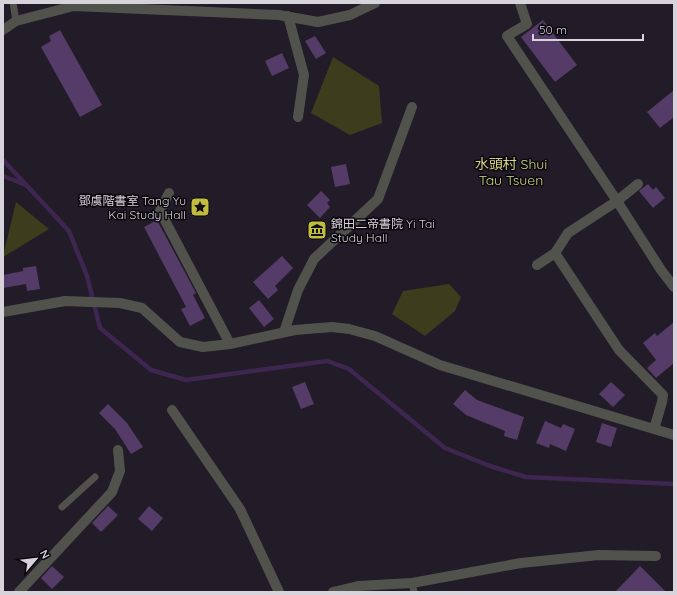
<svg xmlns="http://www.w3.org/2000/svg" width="677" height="595" viewBox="0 0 677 595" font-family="Quicksand,'Noto Sans TC',sans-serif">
	<rect width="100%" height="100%" fill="#211c27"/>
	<!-- green -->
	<path fill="#3d3c1c" d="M333,57L379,86L382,123L350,135L311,113Z
		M16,202L49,229L3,257V256Z
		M449,284L461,297L455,311L425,336L392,314L403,291Z"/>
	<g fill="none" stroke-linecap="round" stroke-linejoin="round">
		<!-- stream -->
		<path stroke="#3e2651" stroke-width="4.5" d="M3,160L69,231L87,276L100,328L151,370L186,380L327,361L349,369L445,448L490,466L526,477L674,484
			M3,176L26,185"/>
	</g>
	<!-- building -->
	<path fill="#543b68" d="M543,20L577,65L555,82L521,37Z
		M60,30L102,105L80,117L41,47L51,41L49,36Z
		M315,36L326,53L316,59L305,41Z
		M282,53L289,68L272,76L265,61Z
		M674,90V117L660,128L647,112Z
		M346,164L350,184L335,187L331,167Z
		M648,184L653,190L656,187L665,198L653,208L639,191Z
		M321,191L330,200L327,203L330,207L320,218L307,205Z
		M157,220L196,293L193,295L205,318L190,326L181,309L186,307L144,227Z
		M282,256L293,268L275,286L278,290L268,299L253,282Z
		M36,266L40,289L27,291L26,284L3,288V275L23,271V268Z
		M259,300L274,319L264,327L249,308Z
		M674,322V363L656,378L647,368L656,360L643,343L655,333L657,336Z
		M305,382L314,404L301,409L292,387Z
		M611,382L625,395L613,407L599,394Z
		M465,390L477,400L524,417L517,440L504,436L505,431L466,415L453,404Z
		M108,404L127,423L143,447L131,454L115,429L99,413Z
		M545,421L561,428L563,424L575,429L566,451L550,444L549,448L536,443Z
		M602,423L617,428L611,447L596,442Z
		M108,506L118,515L101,532L92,523Z
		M149,506L163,518L152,531L138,519Z
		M52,566L64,577L52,589L41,578Z
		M640,566L666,592H615Z"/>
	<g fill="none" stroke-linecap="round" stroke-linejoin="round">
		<!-- lane -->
		<path stroke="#52524c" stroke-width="7" d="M13,3L16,21
			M62,507L95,477
			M412,583L414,592"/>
		<!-- street -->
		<path stroke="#52524c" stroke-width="10" d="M520,3L527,24L507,36L617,201L661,270L674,287
			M288,16L304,75L298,117
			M3,30L16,21L74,6L279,15L318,22L350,15L375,3
			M169,193L160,211L230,344
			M555,253L619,350L663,395L662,402L654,429
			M537,265L555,253L568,233L617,201L638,184
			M3,312L65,301L120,303L142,308L180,342L203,347L230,344L295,330L332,327L349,329L375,336L440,365L674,435
			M284,332L298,290L314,259L378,199L412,107
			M172,410L240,509L279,592
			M19,592L112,492L120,471L118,450
			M333,592L358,586L412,583L521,563L599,555L656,556"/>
	</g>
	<!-- icons -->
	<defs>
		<g id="sight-square" transform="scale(1)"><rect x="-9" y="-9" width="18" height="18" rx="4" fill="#c3bd3e" stroke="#0a070c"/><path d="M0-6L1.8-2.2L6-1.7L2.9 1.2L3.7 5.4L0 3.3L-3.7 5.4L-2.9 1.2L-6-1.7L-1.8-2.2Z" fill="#111"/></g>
		<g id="museum-square" transform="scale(1)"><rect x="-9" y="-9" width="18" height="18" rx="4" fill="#c3bd3e" stroke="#0a070c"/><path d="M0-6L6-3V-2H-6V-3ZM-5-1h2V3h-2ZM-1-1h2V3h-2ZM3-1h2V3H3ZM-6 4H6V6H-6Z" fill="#111"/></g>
	</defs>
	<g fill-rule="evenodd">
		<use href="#sight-square" x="200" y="207"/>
		<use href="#museum-square" x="317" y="230"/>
	</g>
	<g text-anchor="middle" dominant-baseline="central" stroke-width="3" stroke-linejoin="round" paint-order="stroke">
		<!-- poi labels -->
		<g font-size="12" fill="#d7d3db" stroke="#0a070c" text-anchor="end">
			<text x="186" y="200">鄧虞階書室 Tang Yu<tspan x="186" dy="14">Kai Study Hall</tspan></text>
			<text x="331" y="223" text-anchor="start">錦田二帝書院 Yi Tai<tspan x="331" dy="14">Study Hall</tspan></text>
		</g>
		<!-- quarter labels -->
		<g font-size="14" fill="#d6d384" stroke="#0a070c">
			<text x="511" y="164">水頭村 Shui<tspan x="511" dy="16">Tau Tsuen</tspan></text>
		</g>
	</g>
	<!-- border -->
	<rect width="677" height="595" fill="none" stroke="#d7d3db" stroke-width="8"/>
	<!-- north arrow -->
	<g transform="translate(36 559) rotate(62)" stroke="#0a070c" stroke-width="3" paint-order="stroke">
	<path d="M0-3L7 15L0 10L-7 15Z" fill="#d7d3db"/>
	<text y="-6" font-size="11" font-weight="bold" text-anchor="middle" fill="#d7d3db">N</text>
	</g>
	<!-- scale -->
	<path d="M533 34v6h110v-6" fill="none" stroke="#d7d3db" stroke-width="2"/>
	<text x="539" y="34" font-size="12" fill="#d7d3db" stroke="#0a070c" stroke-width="3" paint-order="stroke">50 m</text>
</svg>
